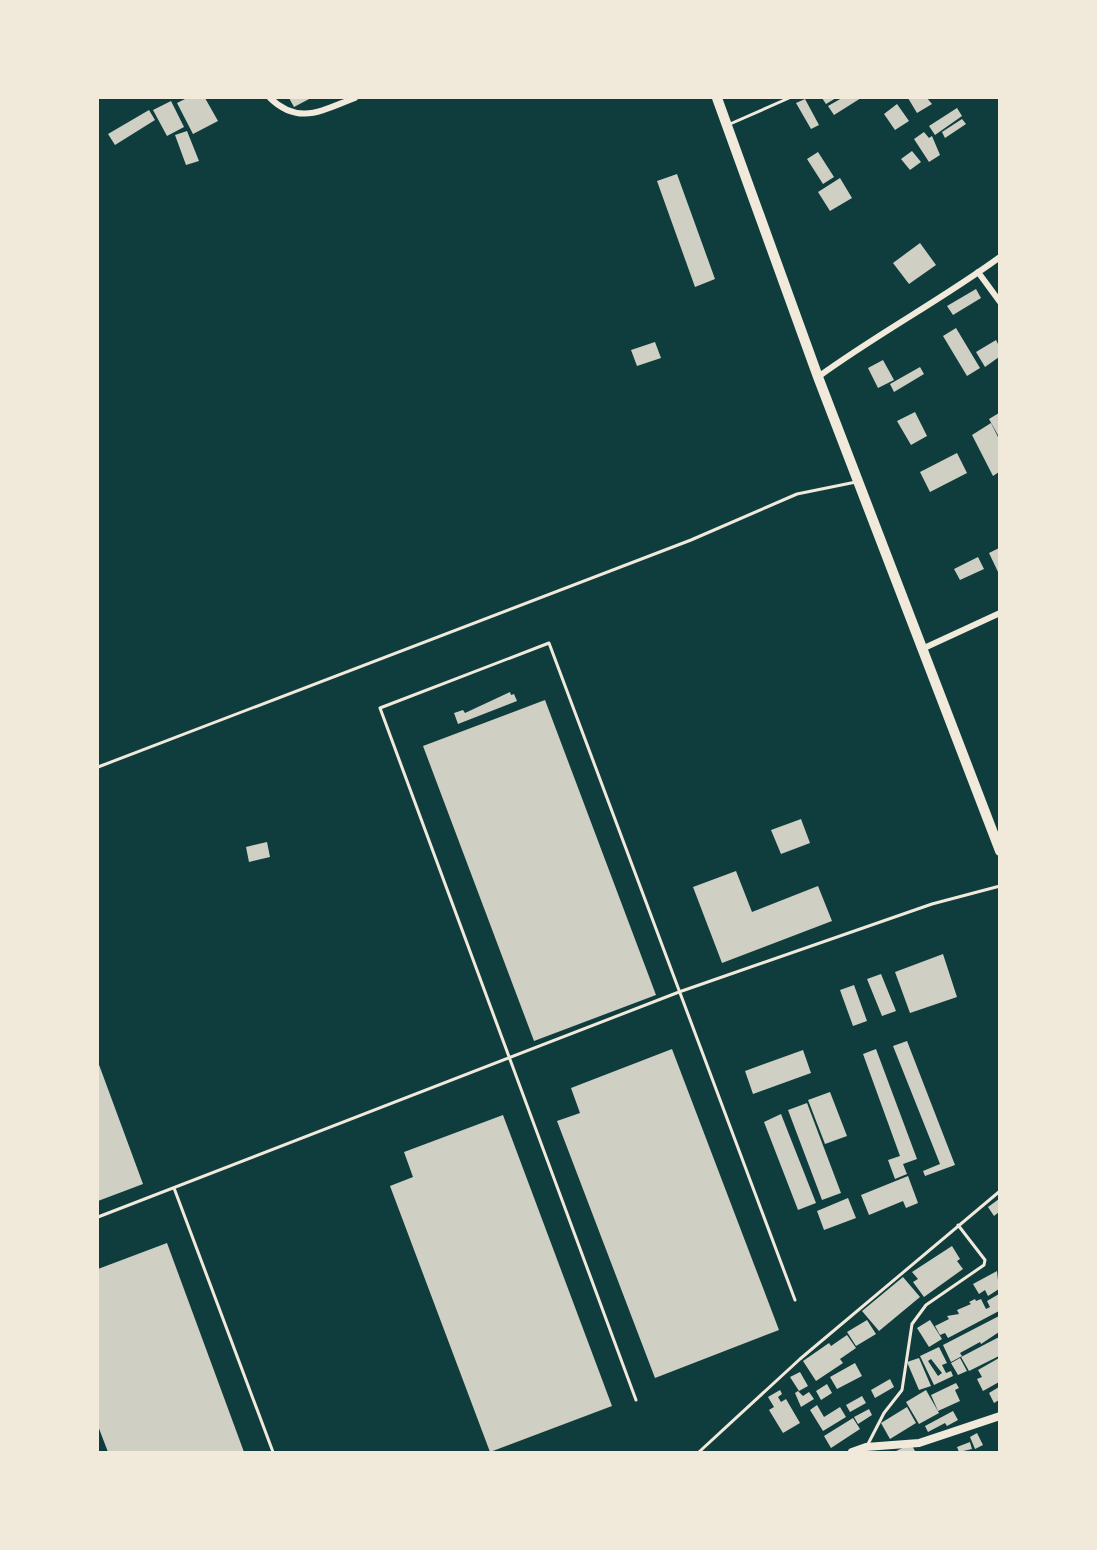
<svg xmlns="http://www.w3.org/2000/svg" width="1097" height="1550" viewBox="0 0 1097 1550" font-family="'PT Sans',sans-serif">
	<rect width="100%" height="100%" fill="#0f3d3e"/>
	<!-- building -->
	<path fill="#cfcfc3" fill-rule="evenodd" d="M187,98H205L218,121L193,134L177,103Z
		M289,98H311L294,107Z
		M822,98H836L826,104Z
		M842,98H861L834,115L828,106Z
		M908,98H927L932,104L917,113Z
		M805,99L819,125L811,129L796,103Z
		M171,101L184,127L167,136L153,110Z
		M897,104L909,121L895,130L884,114Z
		M957,108L962,116L935,135L929,126Z
		M149,110L155,120L115,145L108,134Z
		M962,119L966,124L945,138L942,132Z
		M187,131L199,161L186,165L175,135Z
		M924,132L929,138L932,136L940,155L929,162L914,139Z
		M912,151L921,162L910,170L901,159Z
		M818,152L834,177L823,184L807,159Z
		M677,174L715,279L695,287L657,181Z
		M840,178L852,198L830,211L818,192Z
		M920,243L936,265L909,284L893,263Z
		M976,289L981,298L953,315L947,306Z
		M956,328L980,368L967,376L943,336Z
		M996,340L999,346V357L985,367L976,352Z
		M655,342L661,358L637,366L631,350Z
		M883,360L894,380L878,388L868,368Z
		M920,367L924,374L894,392L890,384Z
		M915,412L927,436L911,445L897,421Z
		M999,413V437L989,419Z
		M991,423L999,439V472L993,476L972,435Z
		M957,453L967,473L930,492L920,472Z
		M999,548V574L989,553Z
		M978,557L984,569L960,580L954,569Z
		M510,692L511,695L514,694L517,701L458,724L454,713L463,710L465,713Z
		M545,700L656,995L534,1041L423,746Z
		M801,819L810,843L781,854L771,830Z
		M267,842L270,857L249,862L246,847Z
		M736,871L752,912L818,886L832,921L722,963L693,887Z
		M943,954L957,997L910,1013L895,972Z
		M881,974L896,1011L882,1016L867,979Z
		M854,985L867,1021L853,1026L840,990Z
		M907,1041L955,1165L925,1176L923,1171L940,1164L893,1046Z
		M672,1049L779,1330L655,1378L557,1121L580,1113L571,1088Z
		M876,1049L917,1159L903,1164L907,1174L895,1179L888,1160L900,1156L863,1054Z
		M803,1050L811,1073L753,1094L745,1071Z
		M98,1062L143,1184L98,1201Z
		M830,1092L847,1136L825,1144L808,1100Z
		M807,1103L841,1193L822,1200L788,1110Z
		M781,1114L816,1203L798,1210L764,1122Z
		M503,1115L612,1406L490,1452L390,1186L413,1177L404,1152Z
		M908,1176L918,1203L906,1208L903,1201L869,1215L861,1195Z
		M848,1198L856,1218L824,1230L817,1211Z
		M999,1199V1212L994,1216L988,1207Z
		M167,1243L244,1452H108L98,1426V1269Z
		M952,1246L960,1259L957,1261L963,1269L924,1297L913,1282L918,1279L912,1272Z
		M997,1271L999,1289L988,1296L985,1290L979,1294L973,1284Z
		M903,1277L920,1297L879,1331L862,1311Z
		M999,1294V1311L948,1338L945,1333L940,1335L935,1326L949,1319L947,1316L959,1314L957,1310L971,1304L969,1302L975,1299L976,1301L981,1299L986,1309L990,1307L987,1301Z
		M999,1316V1332L981,1344L980,1342L960,1353L962,1356L951,1362L943,1345Z
		M867,1320L876,1334L856,1346L847,1332Z
		M930,1320L942,1339L929,1347L917,1328Z
		M847,1335L856,1348L840,1359L843,1363L816,1381L803,1361L829,1343L831,1346Z
		M999,1337V1356L969,1371L961,1357Z
		M939,1347L947,1363L942,1365L946,1373L951,1371L953,1376L934,1385L920,1356ZM931,1359L942,1373L938,1376L928,1361Z
		M919,1358L931,1386L919,1390L907,1362Z
		M960,1358L967,1371L958,1375L951,1363Z
		M999,1358V1382L983,1391L977,1379L982,1377L978,1370Z
		M855,1363L862,1376L837,1389L830,1377Z
		M800,1372L808,1386L799,1391L790,1377Z
		M890,1379L894,1387L875,1398L871,1390Z
		M956,1383L959,1388L955,1390L960,1401L938,1411L931,1395Z
		M827,1384L832,1393L821,1400L816,1391Z
		M999,1387V1400L994,1403L989,1393Z
		M780,1390L782,1394L778,1397L781,1402L786,1399L800,1423L783,1433L769,1410L774,1407L768,1397Z
		M926,1390L939,1413L919,1424L906,1402Z
		M798,1391L803,1396L809,1392L814,1399L801,1407L795,1393Z
		M862,1396L866,1403L850,1412L846,1405Z
		M817,1405L824,1417L840,1407L846,1417L823,1431L810,1410Z
		M907,1407L916,1423L890,1439L881,1423Z
		M869,1409L872,1415L858,1424L854,1417Z
		M953,1411L958,1420L947,1426L945,1423L928,1432L925,1426Z
		M853,1418L860,1429L831,1448L824,1436Z
		M977,1433L983,1445L975,1449L970,1437Z
		M970,1442L972,1449L959,1452L957,1447Z
		M911,1444L915,1451L894,1452Z"/>
	<g fill="none" stroke-linecap="round" stroke-linejoin="round">
		<!-- service -->
		<path stroke="#f1e9da" stroke-width="3" d="M730,124L789,98
			M98,767L691,540L797,494L856,482
			M174,1188L273,1452
			M98,1217L679,992L932,904L1000,886
			M636,1400L380,708L549,643L795,1300
			M867,1446L884,1413L902,1390L912,1324L926,1305L984,1265L985,1260L958,1225
			M699,1452L800,1359L1000,1191"/>
		<!-- minor -->
		<path stroke="#f1e9da" stroke-width="6" d="M270,98C299,126 322,110 355,98
			M978,272L1000,302
			M818,377C877,334 941,300 1000,257
			M922,649L1000,613"/>
		<!-- tertiary -->
		<path stroke="#f1e9da" stroke-width="8" d="M852,1452L866,1447L919,1443L1000,1416"/>
		<!-- trunk -->
		<path stroke="#f1e9da" stroke-width="10" d="M717,98L818,377L1000,851"/>
	</g>
	<!-- border -->
	<rect width="1097" height="1550" fill="none" stroke="#f1e9da" stroke-width="198"/>
</svg>
